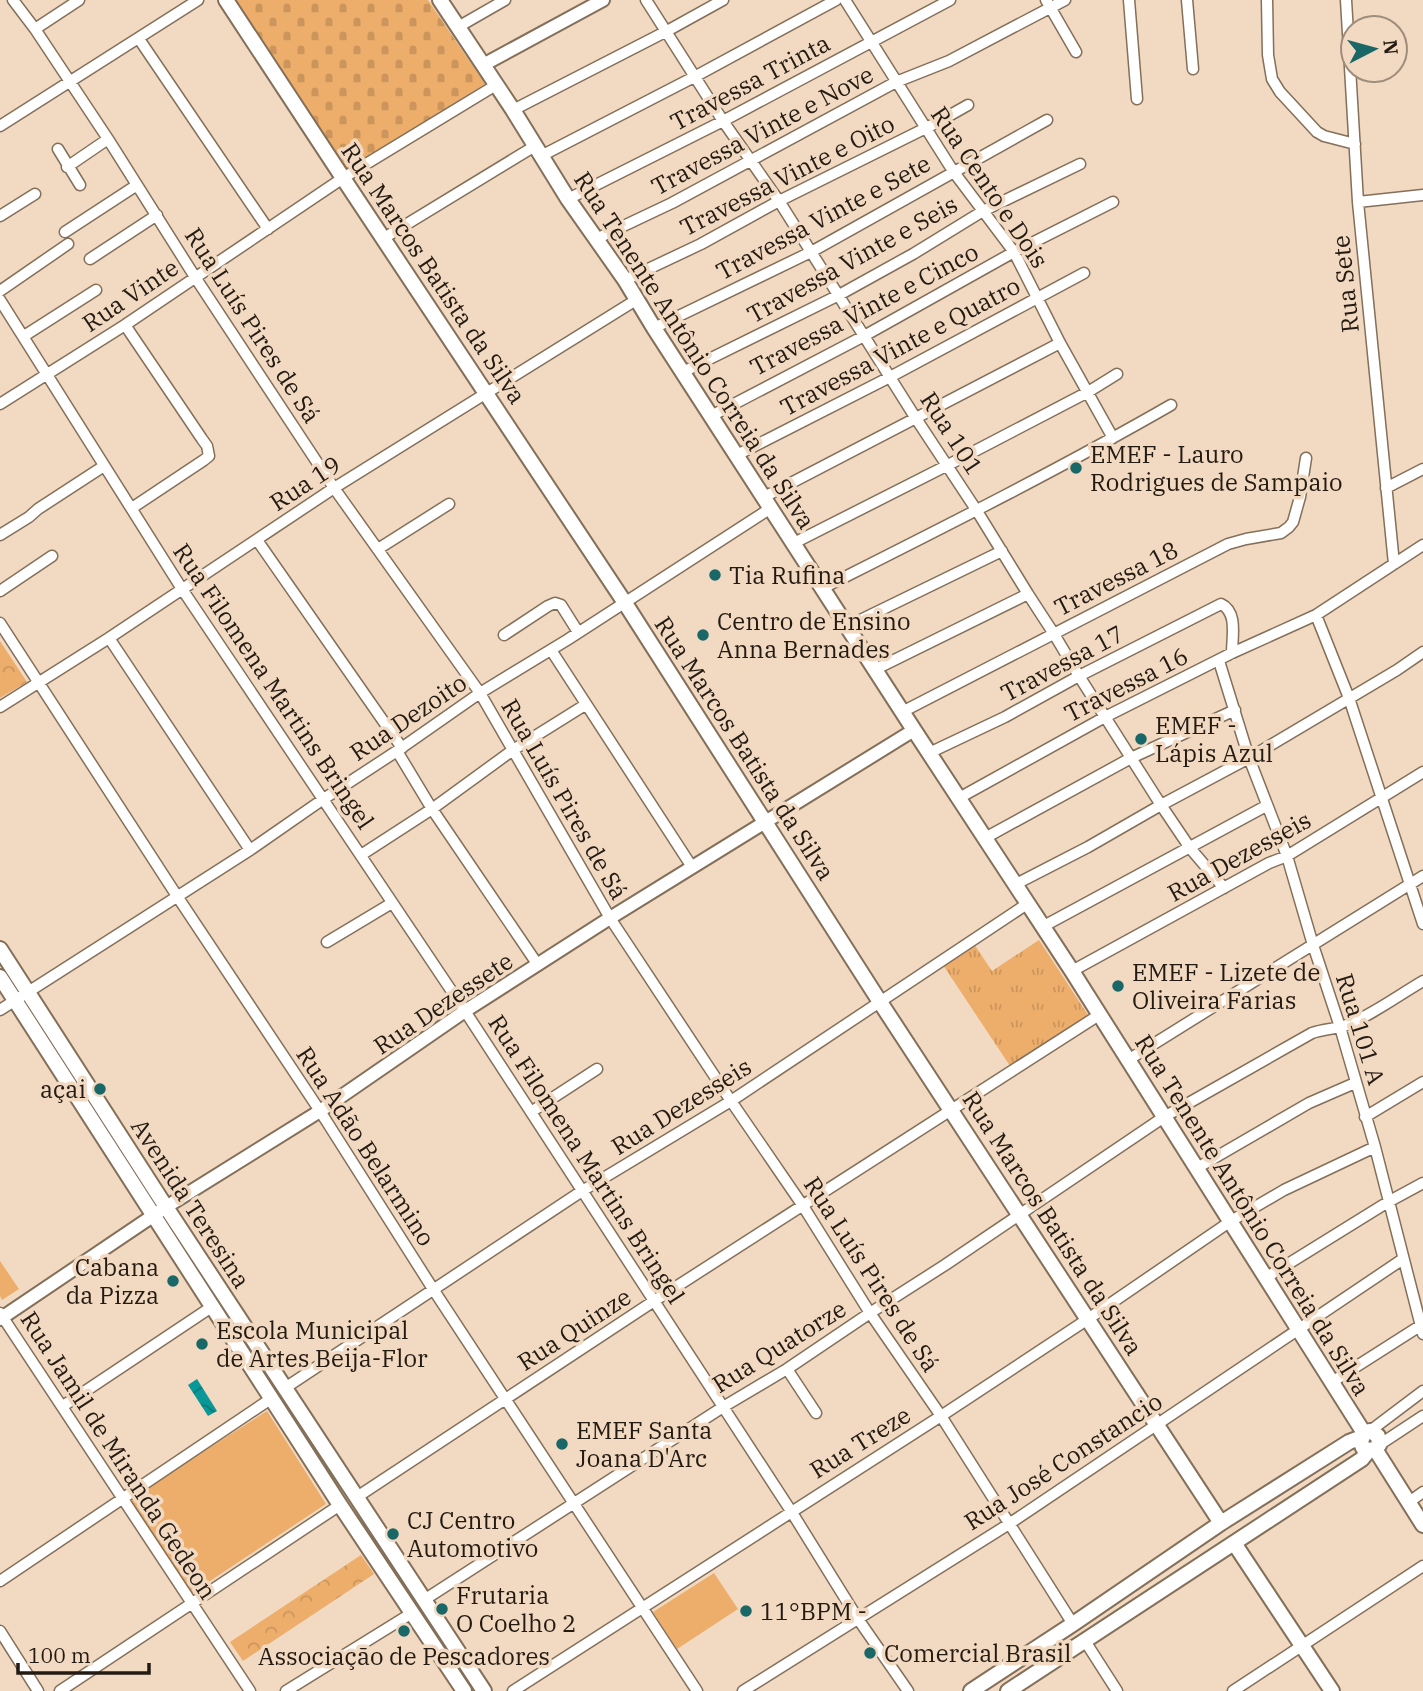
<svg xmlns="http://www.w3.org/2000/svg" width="1423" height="1691" viewBox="0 0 1423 1691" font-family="'IBM Plex Serif',serif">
	<defs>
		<pattern id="forest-crowns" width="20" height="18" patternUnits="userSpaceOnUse" patternTransform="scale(1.75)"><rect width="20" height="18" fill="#edae6b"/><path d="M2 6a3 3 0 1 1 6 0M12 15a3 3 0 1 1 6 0" fill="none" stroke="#cb955c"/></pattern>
		<pattern id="cemetery-stones" width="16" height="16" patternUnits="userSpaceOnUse" patternTransform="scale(1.75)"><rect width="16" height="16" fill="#edae6b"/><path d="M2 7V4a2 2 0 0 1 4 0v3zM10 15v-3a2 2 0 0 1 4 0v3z" fill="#cb955c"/></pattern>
		<pattern id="park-tufts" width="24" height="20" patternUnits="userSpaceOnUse" patternTransform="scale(1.75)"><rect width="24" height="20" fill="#edae6b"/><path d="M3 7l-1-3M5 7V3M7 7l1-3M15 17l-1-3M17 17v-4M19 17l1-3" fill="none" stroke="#cb955c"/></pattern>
		<pattern id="water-waves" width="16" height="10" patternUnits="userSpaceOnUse" patternTransform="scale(1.75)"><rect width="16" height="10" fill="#0a9797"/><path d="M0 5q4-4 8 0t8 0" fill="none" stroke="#0a7a7a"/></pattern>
	</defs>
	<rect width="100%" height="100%" fill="#f2d9c2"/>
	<!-- green -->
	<path fill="#edae6b" d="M0,1261L19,1289L2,1300L0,1296Z
		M267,1411L326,1504L192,1593L129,1499Z
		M714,1573L738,1609L677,1649L653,1612Z"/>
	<!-- forest -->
	<path fill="url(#forest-crowns)" d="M0,641L27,682L0,698Z
		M361,1555L374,1574L243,1661L230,1642Z"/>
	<!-- cemetery -->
	<path fill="url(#cemetery-stones)" d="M235,0H428L485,84L348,171Z"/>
	<!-- park -->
	<path fill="url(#park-tufts)" d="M1039,940L1088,1015L1010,1066L943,965L974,944L992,971Z"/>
	<!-- water -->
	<path fill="url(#water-waves)" d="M197,1379L217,1411L208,1416L188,1385Z"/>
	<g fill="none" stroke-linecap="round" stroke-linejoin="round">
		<!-- minor casing -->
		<g stroke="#846f59" stroke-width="13">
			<path id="minor" d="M13,0L35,29L108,139L195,277L334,488L480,693L610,918L731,1101L803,1206L870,1313L941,1416L1073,1624
				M646,0L723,121L779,201L915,417L977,511L1028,594L1054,634L1079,676L1161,805L1190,848L1224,888
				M845,0L953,171L1014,252L1060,343L1113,438
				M1046,0L1076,52
				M1129,0L1137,99
				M1187,0L1193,69
				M1267,0L1268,55L1272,79L1280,92L1317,132L1324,136L1355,144
				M1346,0L1358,202L1394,564
				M458,27L505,0
				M35,29L79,0
				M139,39L268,229
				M513,110L667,31L723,0
				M0,126L198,0
				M58,149L80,185
				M541,156L696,76L836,0
				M67,167L108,139
				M568,199L723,121L950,0
				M1358,202L1423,195
				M0,216L35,194
				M65,232L137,185
				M384,238L535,146
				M596,239L672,203L896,82L949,61L1065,0
				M90,259L157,215
				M625,280L701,244L779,201L938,122L968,105
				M0,291L68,244
				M0,300L182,589L465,1011L791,1511L858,1619L908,1691
				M125,325L202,439L207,446L209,456L204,460L132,508
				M654,328L811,252L1047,120
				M24,336L96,290
				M683,372L839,295L913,254L983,211L1080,164
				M0,404L125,325L343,178L496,85
				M711,416L864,336L1014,252L1113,202
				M737,455L890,377L1084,273
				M1386,488L1423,469
				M764,497L1060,343
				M0,535L29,517L38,509L104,466
				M257,540L402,748
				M794,543L948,465L1088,392L1117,374
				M378,549L449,504
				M823,588C940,529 1058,470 1171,405
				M0,591L52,556
				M1316,615L1349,698L1423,924
				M0,623L177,896L320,1111L433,1289L697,1691
				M848,626L1002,551
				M504,635L548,606L555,603L561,605L578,632
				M109,638L250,850
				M551,650L692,867
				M1219,661L1249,758L1287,856L1313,945L1340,1027L1375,1147L1423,1334
				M876,669L1028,594
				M0,707L109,638L334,488L636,300
				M902,712L1228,544L1246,539L1281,533L1289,527L1293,522L1300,497L1306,458
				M397,751L432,809L538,965
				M929,753L1005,717L1079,676L1221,604C1238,612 1232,637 1232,653
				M959,798L1105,717L1232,653L1316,615L1423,545
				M985,838L1131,758L1235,710
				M361,855L432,809L513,750L585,705
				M1016,884L1088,847L1161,805L1249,758L1397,670L1423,652
				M1042,927L1266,806
				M327,942L392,903
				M1072,971L1269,863L1287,856L1423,772
				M0,1010L250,850L322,800L397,751L480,693L567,640L771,508
				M1128,1060L1423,876
				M531,1112L597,1069
				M1365,1117L1423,1082
				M1197,1168L1309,1103L1355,1083
				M1267,1277L1388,1202L1423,1183
				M0,1313L250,1691
				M787,1369L816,1413
				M1332,1382L1423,1324
				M285,1388L582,1191L731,1101L1027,904
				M63,1406L213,1306
				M1370,1431L1423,1391
				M1379,1445L1423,1416
				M357,1497L654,1301L1099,1015
				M1409,1502L1423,1492
				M0,1581L272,1398
				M424,1600L723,1407L787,1369L870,1313L945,1265L1164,1117L1312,1033C1323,1029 1334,1029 1344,1026C1369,1017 1399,995 1423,981
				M0,1631L38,1691
				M1085,1641L1117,1691
				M60,1691L340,1505
				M286,1691L412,1613
				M513,1691L941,1416L1088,1319L1231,1221L1284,1190L1375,1147
				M743,1691L1009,1524L1403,1259
				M1233,1691L1423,1566"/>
		</g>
		<!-- tertiary casing -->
		<g stroke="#846f59" stroke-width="16">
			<path id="tertiary" d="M483,65L603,0
				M0,1319L166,1207L320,1111L465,1011L610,918L914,730"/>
		</g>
		<!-- secondary casing -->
		<g stroke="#846f59" stroke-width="18">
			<path id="secondary" d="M226,0L343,178L625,603L880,1002L1221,1523
				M440,0L513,110L568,199L625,280L654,328L914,730L1072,971L1364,1433
				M0,949L166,1207L484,1691
				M0,977L340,1505L464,1691
				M1375,1449L1423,1525
				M1234,1543L1332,1691
				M971,1691L1073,1624L1221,1523L1349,1442L1362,1437
				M1008,1691L1362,1459L1369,1450L1375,1449L1379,1445L1378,1436L1370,1431L1364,1433L1361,1442L1363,1448L1369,1450"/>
		</g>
		<!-- minor -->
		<use href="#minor" stroke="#fff" stroke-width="10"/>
		<!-- tertiary -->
		<use href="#tertiary" stroke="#fff" stroke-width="12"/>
		<!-- secondary -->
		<use href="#secondary" stroke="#fff" stroke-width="14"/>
	</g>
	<!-- markers -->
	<g fill="#196767" stroke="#f2d9c2" stroke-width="2.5">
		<circle cx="1076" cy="468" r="7"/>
		<circle cx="715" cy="575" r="7"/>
		<circle cx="703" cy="635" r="7"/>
		<circle cx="1141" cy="739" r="7"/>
		<circle cx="1118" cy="986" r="7"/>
		<circle cx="100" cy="1089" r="7"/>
		<circle cx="173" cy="1281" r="7"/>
		<circle cx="202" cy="1344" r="7"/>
		<circle cx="562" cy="1444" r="7"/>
		<circle cx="393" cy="1534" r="7"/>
		<circle cx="442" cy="1609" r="7"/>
		<circle cx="746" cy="1611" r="7"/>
		<circle cx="404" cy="1631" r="7"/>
		<circle cx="870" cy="1653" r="7"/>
	</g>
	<g text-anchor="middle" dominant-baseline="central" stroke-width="7" stroke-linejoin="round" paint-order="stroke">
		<!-- street labels -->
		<g font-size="24" fill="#231a12" stroke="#f2d9c2">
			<text transform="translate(750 82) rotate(-28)">Travessa Trinta</text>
			<text transform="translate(762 130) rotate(-28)">Travessa Vinte e Nove</text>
			<text transform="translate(787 175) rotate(-27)">Travessa Vinte e Oito</text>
			<text transform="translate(990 187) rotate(56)">Rua Cento e Dois</text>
			<text transform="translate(823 217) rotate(-28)">Travessa Vinte e Sete</text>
			<text transform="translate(852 259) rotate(-29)">Travessa Vinte e Seis</text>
			<text transform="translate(434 273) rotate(56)">Rua Marcos Batista da Silva</text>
			<text transform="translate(1345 284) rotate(-96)">Rua Sete</text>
			<text transform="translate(130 295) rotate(-34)">Rua Vinte</text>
			<text transform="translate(864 309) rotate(-28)">Travessa Vinte e Cinco</text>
			<text transform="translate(253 325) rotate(57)">Rua Luís Pires de Sá</text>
			<text transform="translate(900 346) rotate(-28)">Travessa Vinte e Quatro</text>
			<text transform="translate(695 350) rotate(57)">Rua Tenente Antônio Correia da Silva</text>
			<text transform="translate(952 433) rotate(57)">Rua 101</text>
			<text transform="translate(305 483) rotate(-33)">Rua 19</text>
			<text transform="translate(1116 578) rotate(-27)">Travessa 18</text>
			<text transform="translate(1062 663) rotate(-28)">Travessa 17</text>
			<text transform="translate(1126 684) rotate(-27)">Travessa 16</text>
			<text transform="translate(274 686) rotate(56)">Rua Filomena Martins Bringel</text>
			<text transform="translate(408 717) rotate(-34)">Rua Dezoito</text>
			<text transform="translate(745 748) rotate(57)">Rua Marcos Batista da Silva</text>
			<text transform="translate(565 799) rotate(60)">Rua Luís Pires de Sá</text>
			<text transform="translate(1239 856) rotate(-29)">Rua Dezesseis</text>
			<text transform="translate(443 1003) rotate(-34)">Rua Dezessete</text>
			<text transform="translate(1361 1029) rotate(73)">Rua 101 A</text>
			<text transform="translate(681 1106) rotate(-32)">Rua Dezesseis</text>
			<text transform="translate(366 1146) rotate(57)">Rua Adão Belarmino</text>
			<text transform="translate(587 1159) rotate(57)">Rua Filomena Martins Bringel</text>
			<text transform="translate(191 1203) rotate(57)">Avenida Teresina</text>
			<text transform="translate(1253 1215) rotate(58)">Rua Tenente Antônio Correia da Silva</text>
			<text transform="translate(1053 1223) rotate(57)">Rua Marcos Batista da Silva</text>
			<text transform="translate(872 1274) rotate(57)">Rua Luís Pires de Sá</text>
			<text transform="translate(574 1329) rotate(-33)">Rua Quinze</text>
			<text transform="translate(779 1346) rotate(-32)">Rua Quatorze</text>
			<text transform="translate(860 1442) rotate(-32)">Rua Treze</text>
			<text transform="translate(119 1455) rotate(57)">Rua Jamil de Miranda Gedeon</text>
			<text transform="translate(1063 1461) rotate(-33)">Rua José Constancio</text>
		</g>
		<!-- poi labels -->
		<g font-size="24" fill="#231a12" stroke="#f2d9c2" text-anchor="start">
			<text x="1090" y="454">EMEF - Lauro<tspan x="1090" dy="28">Rodrigues de Sampaio</tspan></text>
			<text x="729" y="575">Tia Rufina</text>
			<text x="717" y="621">Centro de Ensino<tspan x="717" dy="28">Anna Bernades</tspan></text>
			<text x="1155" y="725">EMEF -<tspan x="1155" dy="28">Lápis Azul</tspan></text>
			<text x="1132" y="972">EMEF - Lizete de<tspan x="1132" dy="28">Oliveira Farias</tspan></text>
			<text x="86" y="1089" text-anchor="end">açai</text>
			<text x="159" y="1267" text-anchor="end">Cabana<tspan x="159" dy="28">da Pizza</tspan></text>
			<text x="216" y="1330">Escola Municipal<tspan x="216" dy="28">de Artes Beija-Flor</tspan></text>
			<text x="576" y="1430">EMEF Santa<tspan x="576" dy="28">Joana D'Arc</tspan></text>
			<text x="407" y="1520">CJ Centro<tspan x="407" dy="28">Automotivo</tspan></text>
			<text x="456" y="1595">Frutaria<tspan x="456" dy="28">O Coelho 2</tspan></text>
			<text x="760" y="1611">11°BPM -</text>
			<text x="884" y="1653">Comercial Brasil</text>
			<text x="404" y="1656" text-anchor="middle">Associação de Pescadores</text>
		</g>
	</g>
	<!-- north arrow -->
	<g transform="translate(1374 49) rotate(84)"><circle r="33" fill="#f2d9c2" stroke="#9f8d7c" stroke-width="2"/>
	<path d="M0-5L12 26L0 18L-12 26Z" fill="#196767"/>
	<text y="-10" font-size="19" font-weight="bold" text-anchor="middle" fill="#231a12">N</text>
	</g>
	<!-- scale -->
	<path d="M18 1663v10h131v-10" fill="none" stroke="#231a12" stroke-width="3.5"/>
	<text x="28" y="1663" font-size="21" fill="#231a12" stroke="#f2d9c2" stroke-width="5" paint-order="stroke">100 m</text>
</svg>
